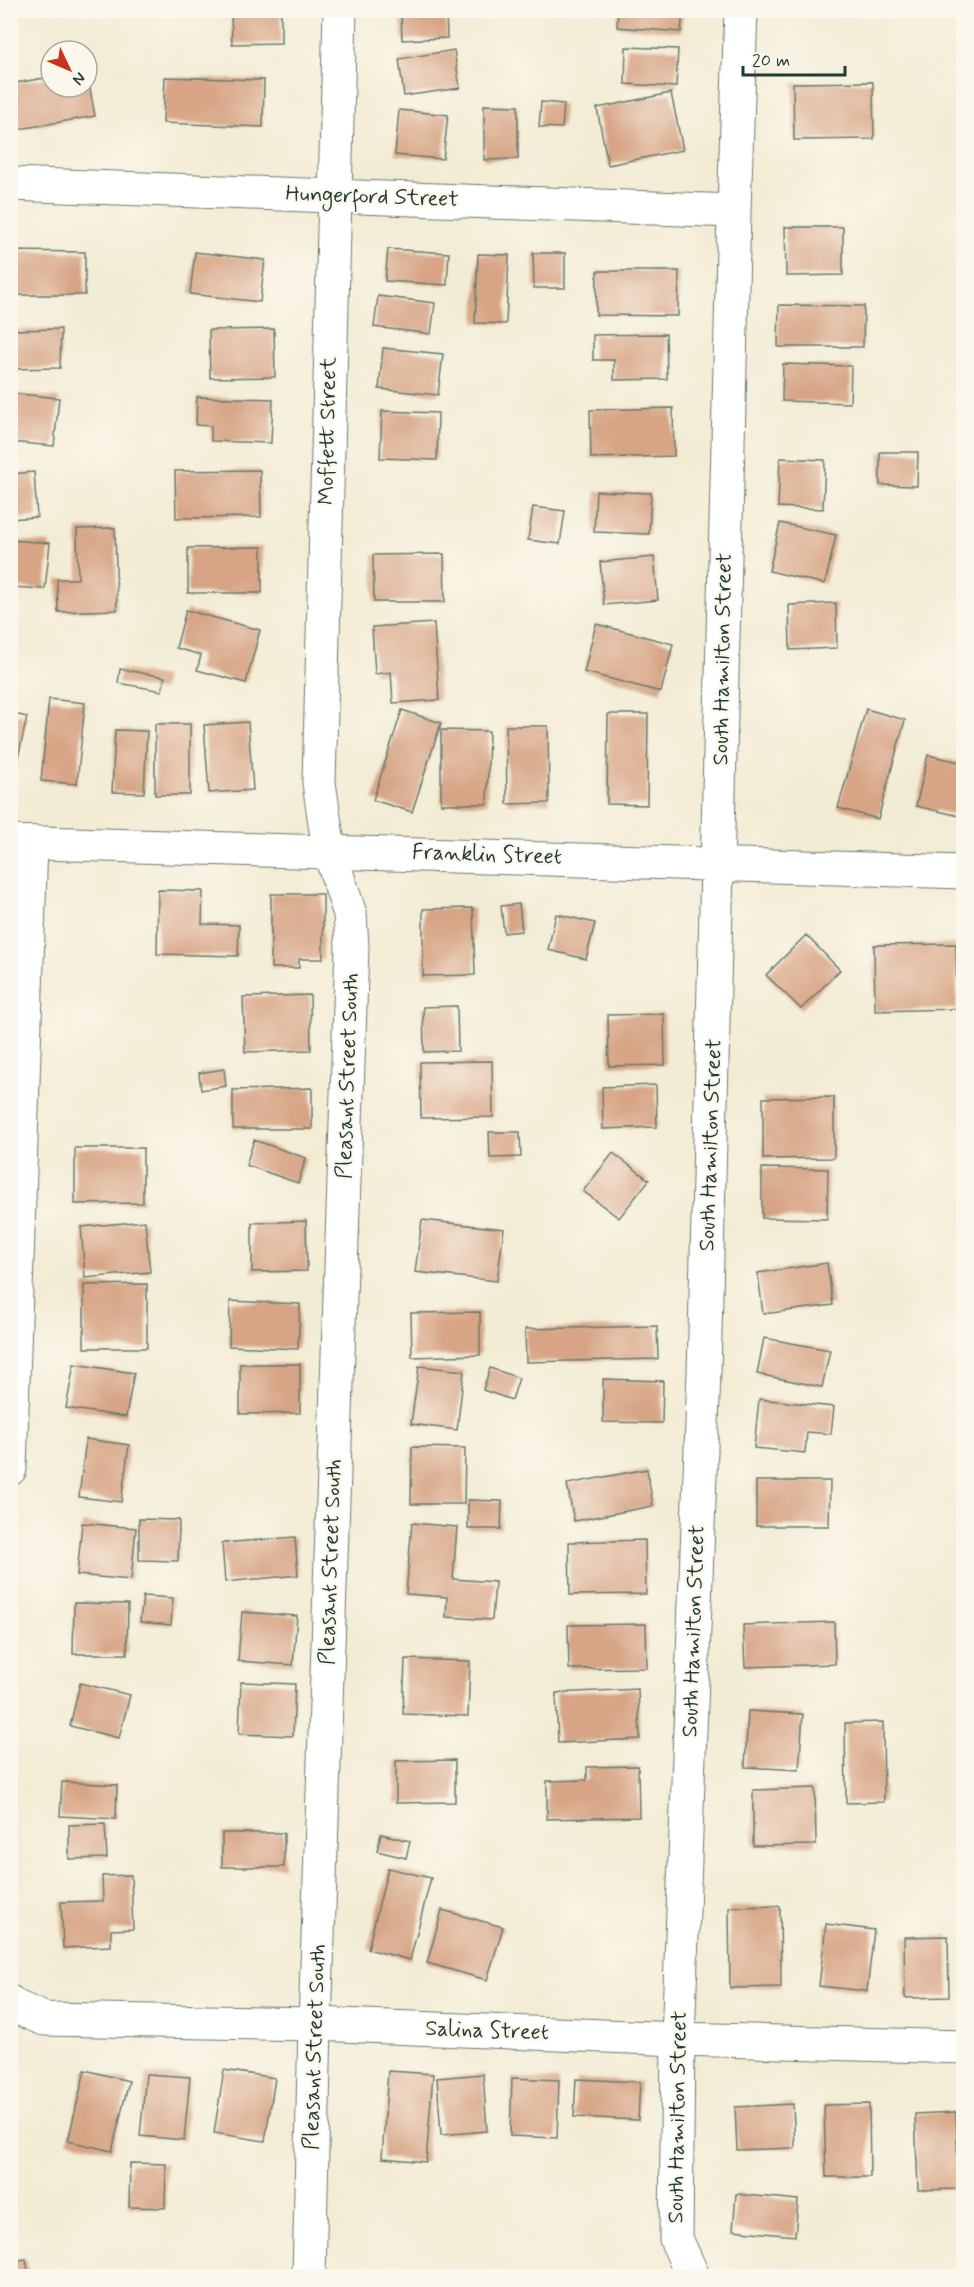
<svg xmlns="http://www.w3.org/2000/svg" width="974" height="2287" viewBox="0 0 974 2287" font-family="Mynerve,sans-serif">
	<rect width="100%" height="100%" fill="#fbf7ec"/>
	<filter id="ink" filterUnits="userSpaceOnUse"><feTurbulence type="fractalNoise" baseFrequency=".0167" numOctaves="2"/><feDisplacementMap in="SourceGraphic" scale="12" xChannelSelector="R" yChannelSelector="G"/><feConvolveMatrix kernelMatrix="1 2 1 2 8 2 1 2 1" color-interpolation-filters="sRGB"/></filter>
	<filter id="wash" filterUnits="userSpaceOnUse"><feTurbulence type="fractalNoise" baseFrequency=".008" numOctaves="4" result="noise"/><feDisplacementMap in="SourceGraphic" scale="24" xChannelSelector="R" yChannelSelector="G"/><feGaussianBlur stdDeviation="1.35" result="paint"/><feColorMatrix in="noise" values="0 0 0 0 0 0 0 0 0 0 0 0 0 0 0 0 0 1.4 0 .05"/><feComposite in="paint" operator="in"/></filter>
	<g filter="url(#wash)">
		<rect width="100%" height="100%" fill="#f3ecd5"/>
		<g id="blocks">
			<!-- building -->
			<path fill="#d7a485" d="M231,10H281V43L232,44Z
				M446,10L447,38L402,40L401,12Z
				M618,10H683L681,32L617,27Z
				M626,47L678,49L676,87L625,84Z
				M454,50L460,88L404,96L399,59Z
				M51,77V87H87L88,78L95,116L20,129L17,111L10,113V84Z
				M165,77L264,80L263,127L163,123Z
				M873,82L874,139L794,140L793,83Z
				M671,93L683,150L608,165L597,108Z
				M541,102L564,104L562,128L539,127Z
				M484,105L518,106V159L484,160Z
				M399,110L448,115L443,159L395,155Z
				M785,227H843V275L786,276Z
				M388,249L449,253L447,285L385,281Z
				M10,251L85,252V295H10Z
				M195,252L265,260L260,302L190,294Z
				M533,253H565V288H534Z
				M478,254L509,255L506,324L475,323Z
				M597,271H679L678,316L596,315Z
				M378,296L435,303L431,334L374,327Z
				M779,305L864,306L863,347H778Z
				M61,329L60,368L10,369V330Z
				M274,329L275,377L210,378L209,330Z
				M666,334L667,379L614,380V360H593V335Z
				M383,348L443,354L438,395L379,389Z
				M783,364L851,366L850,403L782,401Z
				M10,393L59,398L54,446L10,442Z
				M197,397L273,399L271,443L211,441V426L196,425Z
				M673,408L674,456L591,458L590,410Z
				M382,411L438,413L437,460L380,458Z
				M880,452H918L917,486L880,485Z
				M780,458L825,460L823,509L778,507Z
				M260,470L261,517L176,518L175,471Z
				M34,472L37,517L10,519V474Z
				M596,491L651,493L649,534L594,532Z
				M533,507L565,511L560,544L528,540Z
				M780,523L836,535L825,584L769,571Z
				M115,528L117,610L58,612L57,579H78L77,529Z
				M10,540L50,543L45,589L10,587Z
				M262,547V593H188V548Z
				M444,554L445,602H374L373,555Z
				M654,557L658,600L604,605L600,562Z
				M836,603L837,648L790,650L789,605Z
				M186,610L260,630L246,683L197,670L201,655L176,648Z
				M434,623L439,700L393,703L391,672L375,674L372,627Z
				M596,624L673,644L661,692L584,672Z
				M120,669L165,677L162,691L118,683Z
				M49,699L85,703L77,784L41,781Z
				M866,709L905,720L878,819L838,808Z
				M402,710L441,723L412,812L373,800Z
				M10,713L27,717L11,790H10Z
				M608,714H648L647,805L607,804Z
				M248,722L253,790L209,793L204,725Z
				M155,724H190V795H155Z
				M506,726H548L549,803L507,804Z
				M115,730L147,731L144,793L112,792Z
				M441,730L489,731L487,804H441Z
				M928,755L964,763V817L916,806Z
				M158,890L203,891L202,924L239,925L238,956L157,954Z
				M271,894H323V959H299V968H271Z
				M519,904L522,931L504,933L501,906Z
				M473,908L475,975L423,976V909Z
				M556,914L595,923L586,959L548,950Z
				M806,935L840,970L801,1009L766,975Z
				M956,944L957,1009L875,1011L874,945Z
				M310,995L311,1050L245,1052L243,997Z
				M457,1006L458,1051L424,1052L423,1007Z
				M664,1014L665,1065L609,1066L608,1015Z
				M492,1061L493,1117L421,1118L420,1062Z
				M224,1069L226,1086L201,1090L199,1073Z
				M656,1085L657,1127L603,1129L602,1087Z
				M312,1088V1129H233V1090Z
				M834,1097V1158L763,1159V1098Z
				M489,1132H520L521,1157L490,1158Z
				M254,1140L306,1158L298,1183L246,1165Z
				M75,1148H143V1203L75,1204Z
				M613,1153L649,1180L619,1218L583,1191Z
				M762,1168L828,1169L827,1219L762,1218Z
				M422,1220L504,1229L497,1281L415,1272Z
				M145,1221L150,1272L85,1278L81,1227Z
				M306,1221L307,1271L252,1272V1223Z
				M827,1263L833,1305L763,1314L758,1273Z
				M147,1284V1348H84V1285Z
				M230,1301L300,1304L298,1349L229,1346Z
				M480,1312V1355L412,1357L411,1313Z
				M657,1326L658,1359L526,1362L525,1329Z
				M764,1338L830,1350L822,1387L757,1374Z
				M74,1364L134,1373L126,1417L66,1408Z
				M240,1364H300V1413L240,1414Z
				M419,1366L464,1371L457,1430L411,1424Z
				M490,1368L519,1378L512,1400L483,1390Z
				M603,1379L663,1381L662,1423L603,1422Z
				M759,1399L834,1407L831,1434L807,1432L805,1453L754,1448Z
				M86,1439L129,1445L121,1502L79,1497Z
				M412,1447L465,1448L464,1504H411Z
				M647,1469L653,1506L574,1521L567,1484Z
				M756,1481H830L829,1526H756Z
				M468,1500L502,1501L501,1529H468Z
				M139,1519L179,1520L178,1561L139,1560Z
				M82,1523L136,1528L131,1580L77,1575Z
				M412,1523L457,1527L453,1579L495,1582L492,1620L446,1617L447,1597L406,1594Z
				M295,1537L298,1575L225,1582L222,1543Z
				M645,1540L646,1594L570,1595L569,1542Z
				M143,1596L173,1598L171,1625L140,1622Z
				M74,1603L128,1604L127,1654H73Z
				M242,1612L297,1616L293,1665L238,1661Z
				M834,1622L835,1664L745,1667L743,1625Z
				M646,1624L647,1668L569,1669L568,1625Z
				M405,1659L470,1661L468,1716L403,1714Z
				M241,1682L295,1684L293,1736L239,1734Z
				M80,1683L130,1695L119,1738L70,1726Z
				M638,1689L640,1739L558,1743L556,1693Z
				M748,1711L803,1714L799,1770L745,1767Z
				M883,1722L884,1802L846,1803L845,1723Z
				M455,1760V1802L396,1803V1761Z
				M638,1766L639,1817L547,1819V1781L587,1780V1767Z
				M62,1782L117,1785L116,1819L60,1816Z
				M815,1788L816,1845L753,1846V1790Z
				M105,1824L107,1858L69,1859V1825Z
				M222,1833H284V1867H222Z
				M381,1834L410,1841L406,1858L377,1851Z
				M388,1868L431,1878L410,1960L368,1949Z
				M131,1875L133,1929L111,1930V1946L63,1948L61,1902L103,1901L102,1876Z
				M780,1906L781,1987L730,1988L729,1907Z
				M442,1910L503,1927L487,1980L427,1963Z
				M826,1924L874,1930L867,1991L819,1986Z
				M948,1936L949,1997L905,1998L904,1937Z
				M85,2070L129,2081L112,2151L68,2141Z
				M224,2070L275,2078L265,2141L214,2133Z
				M388,2071L433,2074L426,2162L382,2158Z
				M146,2074L190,2077L184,2140L140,2136Z
				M483,2074L487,2131L441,2135L437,2078Z
				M512,2078L559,2080L557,2138L510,2136Z
				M576,2079L640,2082L638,2120L574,2117Z
				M793,2104L795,2148L737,2150L735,2107Z
				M869,2104L870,2177H826L824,2105Z
				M956,2112L959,2189L918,2190L915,2114Z
				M130,2163L166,2164L165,2208L129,2207Z
				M736,2194L798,2200L795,2236L733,2230Z
				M26,2259L29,2276H10V2261Z"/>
		</g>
	</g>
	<g filter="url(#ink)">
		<use href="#blocks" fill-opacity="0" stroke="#697a6c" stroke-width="1.5"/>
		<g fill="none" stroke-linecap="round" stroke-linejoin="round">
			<!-- minor casing -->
			<g stroke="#697a6c" stroke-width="35">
				<path id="minor" d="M10,184L734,211
					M10,842L964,872
					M10,1469L31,843
					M10,2002L14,2006L44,2019L315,2024L678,2039L964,2047
					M309,2276L315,2024L352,948L350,914L329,850L319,783L340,10
					M693,2276L676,2239L678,2039L704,1372L734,211L741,10"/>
			</g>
			<!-- minor -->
			<use href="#minor" stroke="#fff" stroke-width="33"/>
		</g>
	</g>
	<g text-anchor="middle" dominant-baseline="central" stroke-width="4.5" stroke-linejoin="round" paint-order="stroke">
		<!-- street labels -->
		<g font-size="22" fill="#1f3d34" stroke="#fbf7ec">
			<text transform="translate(372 197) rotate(2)">Hungerford Street</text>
			<text transform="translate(328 431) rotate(-89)">Moffett Street</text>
			<text transform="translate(723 659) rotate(-89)">South Hamilton Street</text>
			<text transform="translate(487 855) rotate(2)">Franklin Street</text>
			<text transform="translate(348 1076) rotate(-88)">Pleasant Street South</text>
			<text transform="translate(711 1145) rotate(-88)">South Hamilton Street</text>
			<text transform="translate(331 1562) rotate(-88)">Pleasant Street South</text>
			<text transform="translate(694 1631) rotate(-88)">South Hamilton Street</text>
			<text transform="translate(487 2031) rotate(2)">Salina Street</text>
			<text transform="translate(315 2047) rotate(-88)">Pleasant Street South</text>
			<text transform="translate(678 2117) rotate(-89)">South Hamilton Street</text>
		</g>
	</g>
	<!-- margin -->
	<rect width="974" height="2287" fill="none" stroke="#fbf7ec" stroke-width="36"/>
	<!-- north arrow -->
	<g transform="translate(69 69) rotate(134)"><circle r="28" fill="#fbf7ec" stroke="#a3ada2" stroke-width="1.5"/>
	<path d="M0-4.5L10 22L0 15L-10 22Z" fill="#c8321e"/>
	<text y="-9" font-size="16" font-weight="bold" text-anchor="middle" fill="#1f3d34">N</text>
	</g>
	<!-- scale -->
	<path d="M743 66v9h102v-9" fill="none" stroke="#1f3d34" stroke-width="3"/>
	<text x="752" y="66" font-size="18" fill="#1f3d34" stroke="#fbf7ec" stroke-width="4.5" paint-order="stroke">20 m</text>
</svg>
